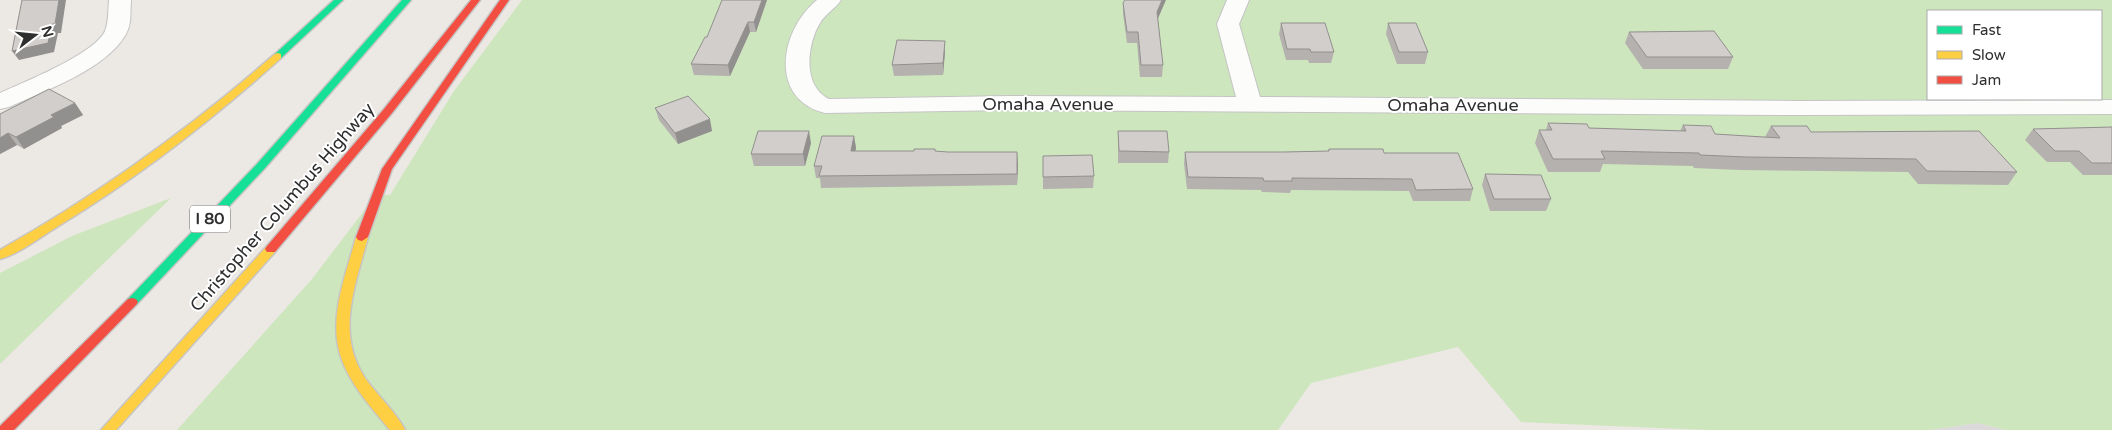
<svg xmlns="http://www.w3.org/2000/svg" width="2112" height="430" viewBox="0 0 2112 430" font-family="'Varela Round',sans-serif">
	<rect width="100%" height="100%" fill="#ece8e4"/>
	<!-- industrial -->
	<path fill="#dcd9db" d="M1978,423L2005,430H1930Z"/>
	<!-- green -->
	<path fill="#cee6be" fill-rule="evenodd" d="M522,0H2112V430H2005L1978,423L1930,430H1707L1521,422L1458,347L1311,383L1278,430H177L312,279L376,195H390L454,91ZM1928,11H2101V99H1928Z
		M171,198L0,364V273L72,236Z"/>
	<g fill="none" stroke-linecap="round" stroke-linejoin="round">
		<!-- street casing -->
		<g stroke="#c5c4c5" stroke-width="2">
			<path id="street" d="M109,0H131C130,11 132,24 126,34C107,69 44,91 9,107L0,109V93C24,82 95,54 105,31C109,21 108,10 109,0Z
				M817,0H841C835,9 825,14 820,23C807,44 802,86 829,99L1010,96L1236,97L1217,24L1227,0H1249L1239,24L1260,97L1797,101L2112,100V114L1797,115L1010,110L825,113C768,99 780,30 817,0Z"/>
		</g>
		<!-- fast casing -->
		<g stroke="#c6c5c4" stroke-width="3">
			<path id="fast" d="M334,0H343L281,58H275V54Z
				M402,0H411L265,168L136,305H128L126,302L128,299L257,164Z"/>
		</g>
		<!-- slow casing -->
		<g stroke="#c6c5c4" stroke-width="3">
			<path id="slow" d="M278,53L281,54V58C212,120 139,177 60,225C42,236 19,254 0,259V250C99,194 189,129 275,54Z
				M362,233L368,237C356,284 335,333 365,378C377,395 396,412 405,430H390C370,406 344,378 338,346C331,310 347,271 356,237Z
				M271,245L277,249L275,252L116,430H101L267,246Z"/>
		</g>
		<!-- jam casing -->
		<g stroke="#c6c5c4" stroke-width="3">
			<path id="jam" d="M471,0H480L392,113L275,252H267L265,249L267,246L384,109Z
				M500,0H509L392,169L368,237L362,241L358,240L356,237L382,169Z
				M132,298L136,299L138,302L136,305L14,430H0V426L128,299Z"/>
		</g>
		<!-- street -->
		<use href="#street" fill="#fcfcfb" fill-rule="evenodd"/>
		<!-- fast -->
		<use href="#fast" fill="#16e098" fill-rule="evenodd"/>
		<!-- slow -->
		<use href="#slow" fill="#ffcf43" fill-rule="evenodd"/>
		<!-- jam -->
		<use href="#jam" fill="#f24e42" fill-rule="evenodd"/>
	</g>
	<!-- wall -->
	<path fill="#b4b1af" d="M767,0L756,32H750L730,76L694,75L691,64L707,37Z
		M1123,3L1158,20L1163,65L1162,77H1140L1137,43H1127L1123,14Z
		M1281,23L1334,52L1331,63H1309L1308,60H1286L1279,34Z
		M1388,23L1428,52L1425,64H1397L1386,34Z
		M1629,32L1733,57L1728,69H1643L1625,43Z
		M945,52L943,75L894,76L892,65Z
		M75,103L83,115L61,126L62,128L24,149L17,145L0,154V114Z
		M655,108L712,131L678,144L659,120Z
		M1548,123L1589,128L1680,131L1683,125L1715,134L1765,137L1771,126L1811,132L2017,172L2008,185L1918,184L1908,172L1740,170L1694,168L1693,166L1603,164L1600,172H1548L1535,143L1539,130H1546Z
		M2112,127V175H2083L2070,162H2047L2025,140L2033,129Z
		M1118,131L1169,152L1168,163H1118Z
		M854,136L856,148L855,151H936L1018,164L1017,185L821,188L820,178H816L814,166Z
		M811,143L805,166H754L751,154Z
		M1329,149L1384,153L1473,189L1470,201H1413L1409,191L1291,190L1290,193L1262,192L1261,190L1187,189L1184,164L1185,152H1284L1328,151Z
		M1043,156L1094,176L1093,188L1043,189Z
		M1485,174L1551,199L1546,211H1490L1482,185Z"/>
	<!-- shaded-wall -->
	<path fill="#92908e" d="M59,0H66L61,33H58L54,52L19,60L12,51Z
		M762,0H767L756,32L754,22Z
		M1162,0H1166L1156,23L1157,12Z
		M748,22L750,32L730,76L728,65Z
		M945,41V52L943,75V63Z
		M75,103L83,115L61,126L62,128L24,149L16,137L51,115Z
		M710,119L712,131L678,144L675,133Z
		M809,131L811,143L805,166L803,154Z
		M8,133L17,145L0,154V138Z
		M854,136L856,148L853,163L851,151Z
		M1017,152L1018,164L1017,185Z"/>
	<!-- building -->
	<path fill="#d1cecb" stroke="#92908e" d="M22,0H59L55,24H52L48,43L12,51Z
		M722,0H762L754,22H748L728,65L691,64L705,37H707Z
		M1125,0H1162L1157,12L1163,65H1141L1138,32H1127L1123,3Z
		M1281,23H1325L1334,52H1311L1310,49H1287Z
		M1388,23H1416L1428,52H1399Z
		M1714,31L1733,57H1647L1629,32Z
		M897,40L945,41L943,63L892,65Z
		M49,89L75,103L51,115L54,117L16,137L8,133L0,138V114Z
		M688,96L710,119L675,133L655,108Z
		M1548,123L1587,124L1589,128L1686,131L1683,125L1711,126L1715,134L1780,138L1771,126H1807L1811,132L1979,131L2017,172L1927,171L1916,159L1746,157L1700,155L1699,153L1601,151L1605,159H1553L1539,130H1552Z
		M2112,127V163H2092L2079,151H2055L2033,129Z
		M758,131H809L803,154H751Z
		M1118,131H1167L1169,152L1119,151Z
		M822,136H854L851,151H914V149H935V151L948,152H1017V174L819,176L822,166H814Z
		M1329,149H1383L1384,153H1458L1473,189L1416,190L1412,179L1292,178V181H1264L1263,178L1188,177L1185,152H1284L1329,151Z
		M1092,155L1094,176L1043,177V156Z
		M1485,174L1541,175L1551,199H1494Z"/>
	<g text-anchor="middle" dominant-baseline="central" stroke-width="4" stroke-linejoin="round" paint-order="stroke">
		<!-- shield labels -->
		<rect fill="#fff" stroke="#6d6d6d" stroke-width="1" x="190" y="205.5" width="40" height="27" rx="4"/>
		<g font-size="16" font-weight="bold" fill="#2e2e2e">
			<text x="210" y="219">I 80</text>
		</g>
		<!-- street labels -->
		<g font-size="18" fill="#2e2e2e" stroke="#fff">
			<text x="1048" y="104">Omaha Avenue</text>
			<text x="1453" y="105">Omaha Avenue</text>
			<text transform="translate(282 207) rotate(-49)">Christopher Columbus Highway</text>
		</g>
	</g>
	<!-- legend -->
	<rect x="1927" y="10" width="175" height="90" fill="#ffffff" stroke="#ababab"/>
	<rect x="1937" y="26" width="25" height="8" fill="#16e098" stroke="#ababab"/>
	<text x="1972" y="35" font-size="15" fill="#2e2e2e">Fast</text>
	<rect x="1937" y="51" width="25" height="8" fill="#ffcf43" stroke="#ababab"/>
	<text x="1972" y="60" font-size="15" fill="#2e2e2e">Slow</text>
	<rect x="1937" y="76" width="25" height="8" fill="#f24e42" stroke="#ababab"/>
	<text x="1972" y="85" font-size="15" fill="#2e2e2e">Jam</text>
	<!-- north arrow -->
	<g transform="translate(35 35) rotate(74)" stroke="#ffffff" stroke-width="4" paint-order="stroke">
	<path d="M0-4L9 19L0 12L-9 19Z" fill="#2e2e2e"/>
	<text y="-8" font-size="14" font-weight="bold" text-anchor="middle" fill="#2e2e2e">N</text>
	</g>
</svg>
